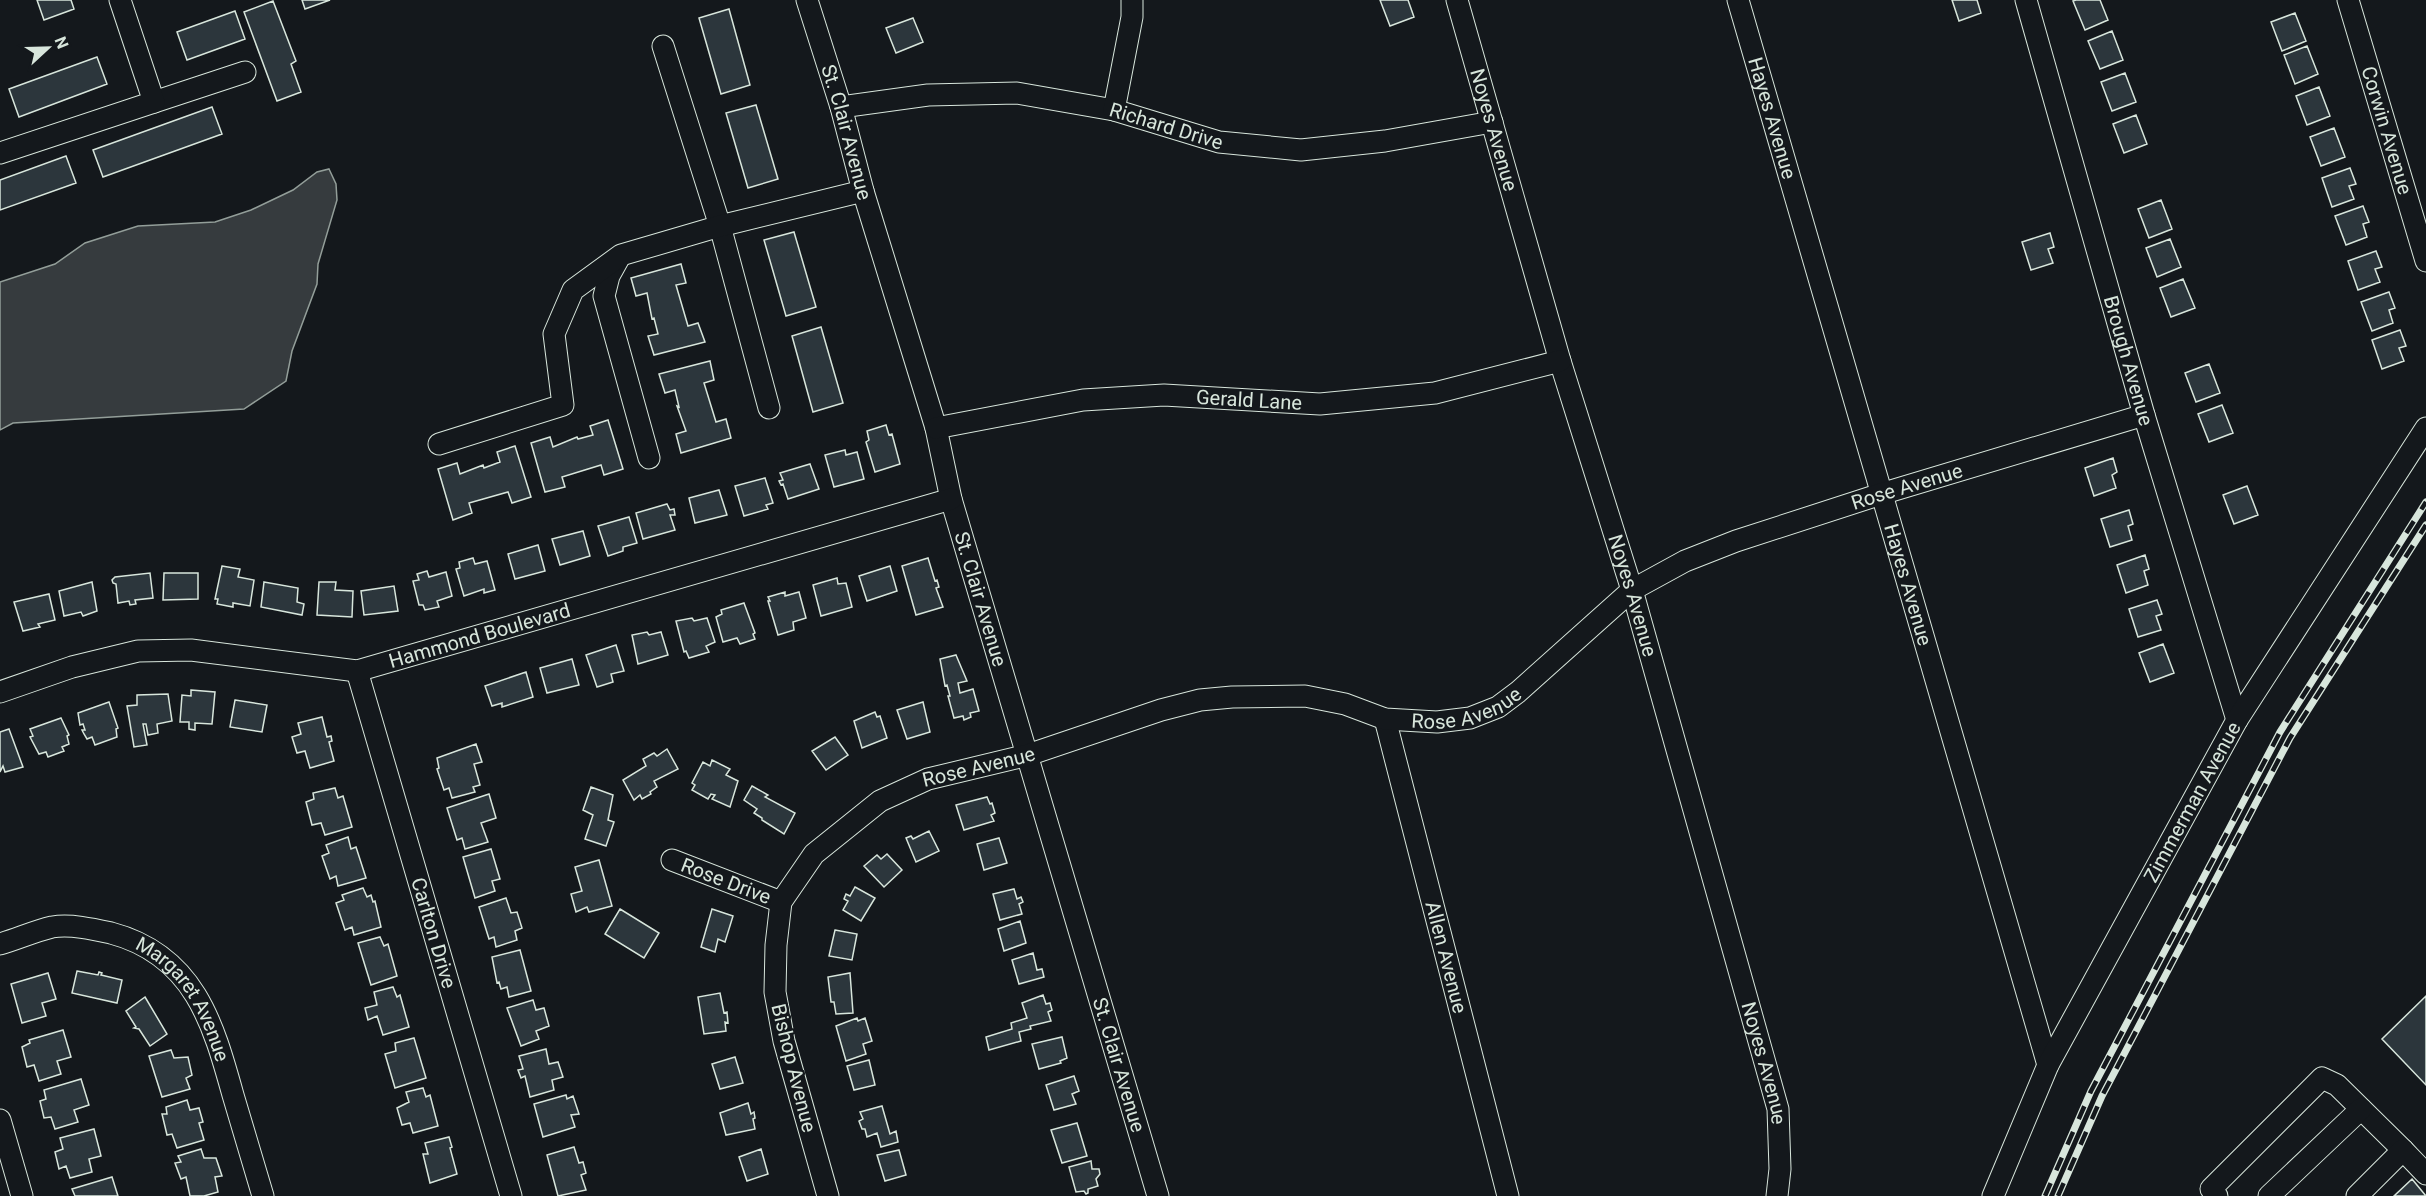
<svg xmlns="http://www.w3.org/2000/svg" width="2426" height="1196" viewBox="0 0 2426 1196" font-family="Roboto,sans-serif">
	<rect width="100%" height="100%" fill="#14181c"/>
	<!-- water -->
	<path fill="#363b3e" stroke="#939e99" stroke-width="1.5" d="M329,169L336,184L337,200L318,264L317,284L292,351L286,381L244,409L13,423L0,430V282L55,264L85,243L138,226L215,222L251,210L293,190L317,172Z"/>
	<!-- building -->
	<path fill="#2c363c" stroke="#d8e6dc" stroke-width="1.5" d="M37,0H71L74,9L44,20Z
		M302,0H330L305,9Z
		M1380,0H1408L1414,17L1390,26Z
		M1952,0H1977L1981,13L1959,21Z
		M2076,0H2100L2108,20L2085,30L2073,1Z
		M273,1L296,61L291,64L301,92L277,101L244,12Z
		M729,9L750,85L721,94L699,18Z
		M235,11L245,39L187,60L177,32Z
		M2295,13L2306,41L2282,51L2271,22Z
		M913,18L923,42L896,53L886,28Z
		M2112,31L2123,60L2100,69L2088,41Z
		M2307,46L2318,74L2295,84L2284,55Z
		M97,57L107,84L19,117L9,89Z
		M2125,73L2136,102L2112,111L2101,82Z
		M2319,87L2330,116L2307,125L2296,96Z
		M756,105L778,179L748,188L726,113Z
		M212,107L222,134L103,177L93,150Z
		M2136,115L2147,144L2124,153L2113,124Z
		M2334,128L2345,157L2321,166L2310,137Z
		M66,156L76,183L0,210V180Z
		M2350,168L2356,184L2349,186L2354,199L2332,207L2322,178Z
		M2161,200L2172,229L2149,238L2138,209Z
		M2363,206L2369,222L2363,224L2367,237L2346,245L2335,216Z
		M794,232L816,307L786,316L764,240Z
		M2050,233L2054,247L2048,249L2053,263L2031,270L2022,242Z
		M2170,239L2181,267L2157,277L2146,248Z
		M2376,251L2382,267L2375,269L2380,282L2358,290L2348,261Z
		M681,264L686,283L676,285L688,326L698,323L705,342L654,355L648,336L658,334L654,318L652,319L647,293L636,296L631,278Z
		M2183,279L2195,308L2171,317L2160,288Z
		M2389,292L2395,308L2389,310L2393,323L2372,331L2361,302Z
		M821,327L843,403L813,412L792,336Z
		M2400,330L2406,346L2399,348L2404,361L2382,369L2372,340Z
		M710,361L714,380L704,383L716,422L726,419L731,438L681,453L676,434L686,431L677,406L679,407L675,390L665,393L659,374Z
		M2209,364L2220,393L2196,402L2185,373Z
		M2222,405L2233,433L2209,442L2198,414Z
		M608,420L623,469L604,475L601,465L562,477L565,487L545,492L531,443L550,437L553,447L577,437L578,439L593,435L590,426Z
		M886,425L889,435L892,434L900,464L875,472L866,442L869,440L867,431Z
		M515,446L531,497L512,503L508,492L469,503L472,513L453,520L438,469L457,463L460,474L483,465L484,468L500,462L497,452Z
		M845,450L846,455L857,452L864,479L834,487L825,455Z
		M2113,458L2117,472L2112,475L2116,488L2094,496L2085,468Z
		M810,464L819,489L788,499L783,484L781,485L779,481L783,480L780,473Z
		M765,478L773,503L766,505L768,509L744,516L735,486Z
		M2247,486L2258,515L2234,524L2223,495Z
		M719,490L727,515L695,523L689,498Z
		M667,504L670,510L674,509L675,515H670L675,530L643,539L636,513Z
		M2129,510L2133,524L2128,526L2132,540L2110,547L2101,519Z
		M629,517L637,543L623,547V551L608,556L598,526Z
		M583,531L590,556L560,565L552,539Z
		M538,545L545,571L515,579L508,554Z
		M2145,555L2149,569L2144,571L2148,585L2126,593L2117,565Z
		M473,558L475,564L487,561L495,590L484,593V589L464,596L456,569L460,568L459,562Z
		M928,558L935,581L937,580L939,587L936,588L943,607L916,615L902,566Z
		M222,566L240,569L238,577L254,580L250,606L233,603V607L217,604L218,599H215Z
		M890,566L897,591L867,601L859,576Z
		M427,571L429,577L446,572L452,596L437,601L439,607L425,610L423,605H419L413,581L419,580L417,574Z
		M150,573L153,598L135,600L136,604L130,605L129,601L118,603L116,584L113,583L112,580L115,577Z
		M164,573H198V599L163,600Z
		M837,578L838,584L846,583L852,607L821,616L813,585Z
		M92,582L97,611L83,616L81,612L64,616L59,591Z
		M264,582L298,588L297,602L304,604L302,615L261,607Z
		M319,582H336L335,590L353,591L352,617L317,615Z
		M394,586L398,611L364,615L361,591Z
		M785,592V596L799,592L806,618L793,622L794,630L778,635L768,601H770L768,597Z
		M49,594L55,620L38,624L40,627L23,631L14,602Z
		M2157,600L2162,614L2156,616L2161,630L2138,637L2129,609Z
		M744,603L755,633L753,634L755,639L740,644L737,638L723,642L716,617L722,614L721,610Z
		M692,618L694,621L707,618L715,642L706,646L709,652L689,658L686,651L684,652L676,621Z
		M647,632L649,635L661,632L668,655L638,664L632,635Z
		M2163,644L2174,673L2150,682L2139,653Z
		M616,645L624,671L611,674L613,682L597,687L586,655Z
		M956,655L967,681L958,683L960,693L973,689L979,711L970,713L971,717L964,720L963,716L954,718L948,696H950L947,685L945,686L940,659Z
		M572,659L579,685L547,693L540,668Z
		M526,672L533,697L502,707V703L492,706L485,686Z
		M191,690L215,692L212,724L195,723V730L189,729V722H180L182,695L191,696Z
		M168,694L172,721L157,724L158,733L148,735L146,724H143L147,745L134,747L127,706L137,705V695Z
		M235,700L267,705L262,732L230,727Z
		M109,702L118,728L116,729L117,737L95,745L92,737L87,739L84,734L82,730H85L83,724L80,725L78,713Z
		M923,702L930,732L907,739L897,710Z
		M875,712L877,717L880,716L887,738L862,748L854,721Z
		M322,717L327,737L331,736L332,741L329,742L334,761L310,768L305,751L297,753L292,737L301,734L298,723Z
		M61,718L69,735L67,736L69,744L62,747L64,751L48,757L46,752L39,754L30,737L33,736L30,729Z
		M9,729L23,767L5,772L3,766L0,772V732Z
		M835,737L848,755L826,770L812,751Z
		M476,744L482,762L474,764L480,785L473,787L475,792L452,798L449,788L444,790L437,769L439,768L437,758Z
		M667,749L678,769L654,781L657,787L650,792L651,794L642,799L640,795L634,800L623,780L646,766L643,759L654,753L657,756Z
		M712,760L730,769L726,775L738,781L730,807L712,799L715,795L711,794L708,799L692,790L695,785L692,783L703,762L710,766Z
		M752,786L768,795L765,797L795,813L784,834L762,820V818L754,813L757,809L744,800Z
		M591,787L613,795L608,820L614,822L606,846L585,839L593,815L583,810Z
		M335,788L338,798L343,796L352,827L325,835L321,823L312,825L306,802L314,799L313,793Z
		M489,794L496,818L481,823L488,842L465,849L462,838L457,840L447,808Z
		M987,797L990,804L992,803L995,813L991,815L994,821L964,830L956,805Z
		M929,831L939,851L916,862L906,838L911,836L913,839Z
		M348,837L351,849L356,847L366,878L338,886L336,876L330,879L322,856L329,853L326,845Z
		M999,838L1007,863L984,870L977,844Z
		M491,849L500,879L492,881L495,891L475,898L463,857Z
		M887,854L902,870L884,887L864,866L877,855L881,859Z
		M599,860L612,906L589,912L587,907L576,912L571,894L582,891L575,867Z
		M855,887L875,898L861,921L843,910L848,901L844,899L846,894L850,896Z
		M363,888L367,897L371,895L373,902L375,901L381,927L354,935L352,927L345,930L336,903L344,900L342,895Z
		M1014,889L1017,899L1021,897L1023,902L1019,904L1022,914L1000,920L993,894Z
		M506,898L511,913L517,912L522,928L515,931L517,940L496,947L494,937L489,939L479,907Z
		M620,909L659,933L644,958L605,934Z
		M712,909L733,916L725,942L718,939L715,952L701,947Z
		M1020,921L1026,943L1004,951L998,929Z
		M835,930L857,934L852,960L829,956Z
		M380,937L384,946L388,944L397,976L371,985L358,943Z
		M520,950L531,991L509,997L507,987L501,989L499,982L497,983L492,957Z
		M1033,953L1037,970L1042,969L1044,977L1019,984L1012,960Z
		M77,971L98,975L99,972L102,973L101,975L122,980L117,1003L72,993Z
		M48,973L56,999L42,1003L46,1016L22,1023L11,984Z
		M850,973L853,1013L836,1014L834,1002H831L828,977Z
		M393,987L397,997L400,995L409,1027L383,1035L377,1016L368,1020L365,1008L377,1005L374,992Z
		M720,993L724,1013L727,1012L728,1023L725,1022L726,1031L704,1034L698,997Z
		M1043,995L1046,1004L1050,1003L1052,1010L1048,1012L1051,1021L1030,1026L1031,1029L1019,1032L1021,1041L989,1050L986,1037L1012,1029L1011,1023L1027,1018L1022,1003Z
		M2426,996V1085L2382,1039Z
		M145,997L167,1034L150,1046L139,1029L134,1028L136,1027L126,1011Z
		M533,1000L536,1010L544,1008L549,1026L536,1031L539,1039L521,1046L507,1008Z
		M857,1018L858,1021L865,1018L872,1041L863,1044L866,1054L846,1061L836,1026Z
		M63,1030L71,1057L57,1061L61,1074L39,1081L34,1065L27,1067L22,1047L30,1043L29,1040Z
		M1062,1037L1067,1058L1060,1061L1061,1063L1039,1069L1032,1044Z
		M414,1038L426,1078L395,1088L385,1054L396,1051L395,1043Z
		M546,1049L549,1064L558,1062L563,1077L552,1080L554,1090L530,1097L525,1076L521,1078L518,1070L523,1069L519,1056Z
		M171,1050L174,1058L188,1057L192,1075L186,1078L190,1089L162,1097L149,1056Z
		M735,1057L743,1083L720,1089L712,1064Z
		M869,1060L875,1085L854,1090L847,1066Z
		M1074,1076L1079,1091L1072,1094L1076,1104L1054,1110L1046,1085Z
		M81,1079L89,1105L74,1110L78,1122L55,1129L51,1117L44,1118L40,1101L46,1099L44,1090Z
		M423,1088L426,1097L430,1095L438,1126L413,1133L410,1123L402,1125L397,1108L409,1102L406,1092Z
		M566,1095L567,1099L573,1096L579,1114L571,1115L575,1127L543,1137L534,1104Z
		M187,1100L190,1110L199,1108L203,1122L199,1123L204,1140L177,1148L172,1134L167,1135L162,1114H167L166,1107Z
		M748,1103L751,1114L754,1112L755,1118L753,1119L755,1129L726,1135L720,1113Z
		M882,1106L890,1134L896,1131L898,1142L881,1147L877,1133L867,1137L865,1129H862L859,1121L863,1119L860,1112Z
		M1077,1123L1087,1156L1062,1163L1051,1130Z
		M94,1129L101,1156L89,1159L92,1172L70,1178L66,1166L59,1169L55,1152L63,1149L60,1138Z
		M449,1137L452,1147L450,1148L457,1174L430,1183L423,1154H428L425,1143Z
		M574,1147L579,1163L583,1162L586,1173L581,1175L586,1190L558,1196L547,1155Z
		M201,1149L204,1158H216L222,1176L215,1177L218,1192L204,1196H190L186,1177L181,1179L175,1163L181,1162L178,1156Z
		M761,1149L768,1174L747,1181L739,1157Z
		M899,1150L906,1175L885,1181L877,1155Z
		M1091,1161L1092,1169H1099L1100,1174L1096,1179L1098,1186L1088,1189V1193L1086,1194L1084,1191L1076,1192L1069,1167Z
		M112,1177L118,1196H75L72,1189Z
		M2412,1179L2426,1196H2394Z"/>
	<g fill="none" stroke-linecap="round" stroke-linejoin="round">
		<!-- minor casing -->
		<g stroke="#d8e6dc" stroke-width="23">
			<g id="minor">
				<path id="s1" d="M807,0L841,107L863,191L936,428L951,499L1158,1196"/>
				<path id="s2" d="M1457,0L1560,361L1632,590L1778,1109L1780,1169L1777,1196"/>
				<path id="s3" d="M1738,0L2048,1065"/>
				<path id="s4" d="M2026,0L2144,415L2237,720"/>
				<path id="s5" d="M2348,0L2426,261"/>
				<path d="M663,46L720,226L769,408"/>
				<path d="M154,102L245,72"/>
				<path id="s6" d="M841,107L928,95L1017,93L1114,110L1219,142L1301,150L1385,141L1492,122"/>
				<path d="M1114,110L1132,17V0"/>
				<path d="M0,153L154,102L120,0"/>
				<path d="M619,258L609,276L604,296L649,458"/>
				<path id="s7" d="M936,428L1083,400L1164,395L1320,404L1435,393L1560,361"/>
				<path d="M439,444L563,405L554,334L573,290L621,255L720,226L863,191"/>
				<path id="s8" d="M357,671L511,1196"/>
				<path id="s9" d="M0,692L72,667L138,651L191,650L357,671L951,499"/>
				<path id="s10" d="M1385,719L1508,1196"/>
				<path id="s11" d="M672,860L781,902"/>
				<path id="s12" d="M0,944C17,939 35,931 52,927C71,924 93,929 111,933C194,955 213,1023 233,1095C243,1129 253,1162 263,1196"/>
				<path d="M0,1120L22,1196"/>
				<path id="s13" d="M828,1196L784,1041L775,992L776,945L781,902L814,854L880,801L928,779L1028,755L1161,710L1200,700L1232,697L1305,696L1345,704L1385,719L1437,722L1470,718L1498,707L1518,692L1632,590L1685,561L1736,541L1881,494L2144,415"/>
				<path id="s14" d="M1993,1196L2048,1065L2237,720L2426,428"/>
				<path d="M2217,1196L2211,1189L2322,1078L2337,1085L2403,1150"/>
				<path d="M2269,1196L2361,1109"/>
				<path d="M2357,1196L2403,1150L2426,1174"/>
			</g>
		</g>
		<!-- minor -->
		<use href="#minor" stroke="#14181c" stroke-width="21"/>
		<!-- rail casing -->
		<g stroke="#d8e6dc" stroke-width="7">
			<path id="rail" d="M2045,1196L2091,1091L2280,732L2426,502
				M2058,1196L2102,1096L2290,738L2426,525"/>
		</g>
		<!-- rail -->
		<use href="#rail" stroke="#14181c" stroke-width="4.5" stroke-dasharray="14" stroke-linecap="butt"/>
	</g>
	<g text-anchor="middle" dominant-baseline="central" stroke-width="4.5" stroke-linejoin="round" paint-order="stroke">
		<!-- street labels -->
		<g font-size="20" fill="#d8e6dc" stroke="#14181c">
			<text stroke="none"><textPath href="#s3" startOffset="123">Hayes Avenue</textPath></text>
			<text stroke="none"><textPath href="#s6" startOffset="330">Richard Drive</textPath></text>
			<text stroke="none"><textPath href="#s2" startOffset="135">Noyes Avenue</textPath></text>
			<text stroke="none"><textPath href="#s5" startOffset="136">Corwin Avenue</textPath></text>
			<text stroke="none"><textPath href="#s1" startOffset="138">St. Clair Avenue</textPath></text>
			<text stroke="none"><textPath href="#s4" startOffset="375">Brough Avenue</textPath></text>
			<text stroke="none"><textPath href="#s7" startOffset="316">Gerald Lane</textPath></text>
			<text stroke="none"><textPath href="#s13" startOffset="1557">Rose Avenue</textPath></text>
			<text stroke="none"><textPath href="#s3" startOffset="609">Hayes Avenue</textPath></text>
			<text stroke="none"><textPath href="#s2" startOffset="621">Noyes Avenue</textPath></text>
			<text stroke="none"><textPath href="#s1" startOffset="624">St. Clair Avenue</textPath></text>
			<text stroke="none"><textPath href="#s9" startOffset="492">Hammond Boulevard</textPath></text>
			<text stroke="none"><textPath href="#s13" startOffset="1053">Rose Avenue</textPath></text>
			<text stroke="none"><textPath href="#s13" startOffset="549">Rose Avenue</textPath></text>
			<text stroke="none"><textPath href="#s14" startOffset="442">Zimmerman Avenue</textPath></text>
			<text stroke="none"><textPath href="#s11" startOffset="58">Rose Drive</textPath></text>
			<text stroke="none"><textPath href="#s8" startOffset="273">Carlton Drive</textPath></text>
			<text stroke="none"><textPath href="#s10" startOffset="246">Allen Avenue</textPath></text>
			<text stroke="none"><textPath href="#s12" startOffset="218">Margaret Avenue</textPath></text>
			<text stroke="none"><textPath href="#s1" startOffset="1110">St. Clair Avenue</textPath></text>
			<text stroke="none"><textPath href="#s2" startOffset="1107">Noyes Avenue</textPath></text>
			<text transform="translate(794 1068) rotate(76)">Bishop Avenue</text>
		</g>
	</g>
	<!-- north arrow -->
	<g transform="translate(48 48) rotate(68)" stroke="#14181c" stroke-width="4.5" paint-order="stroke">
	<path d="M0-4.5L10 22L0 15L-10 22Z" fill="#d8e6dc"/>
	<text y="-9" font-size="16" font-weight="bold" text-anchor="middle" fill="#d8e6dc">N</text>
	</g>
</svg>
